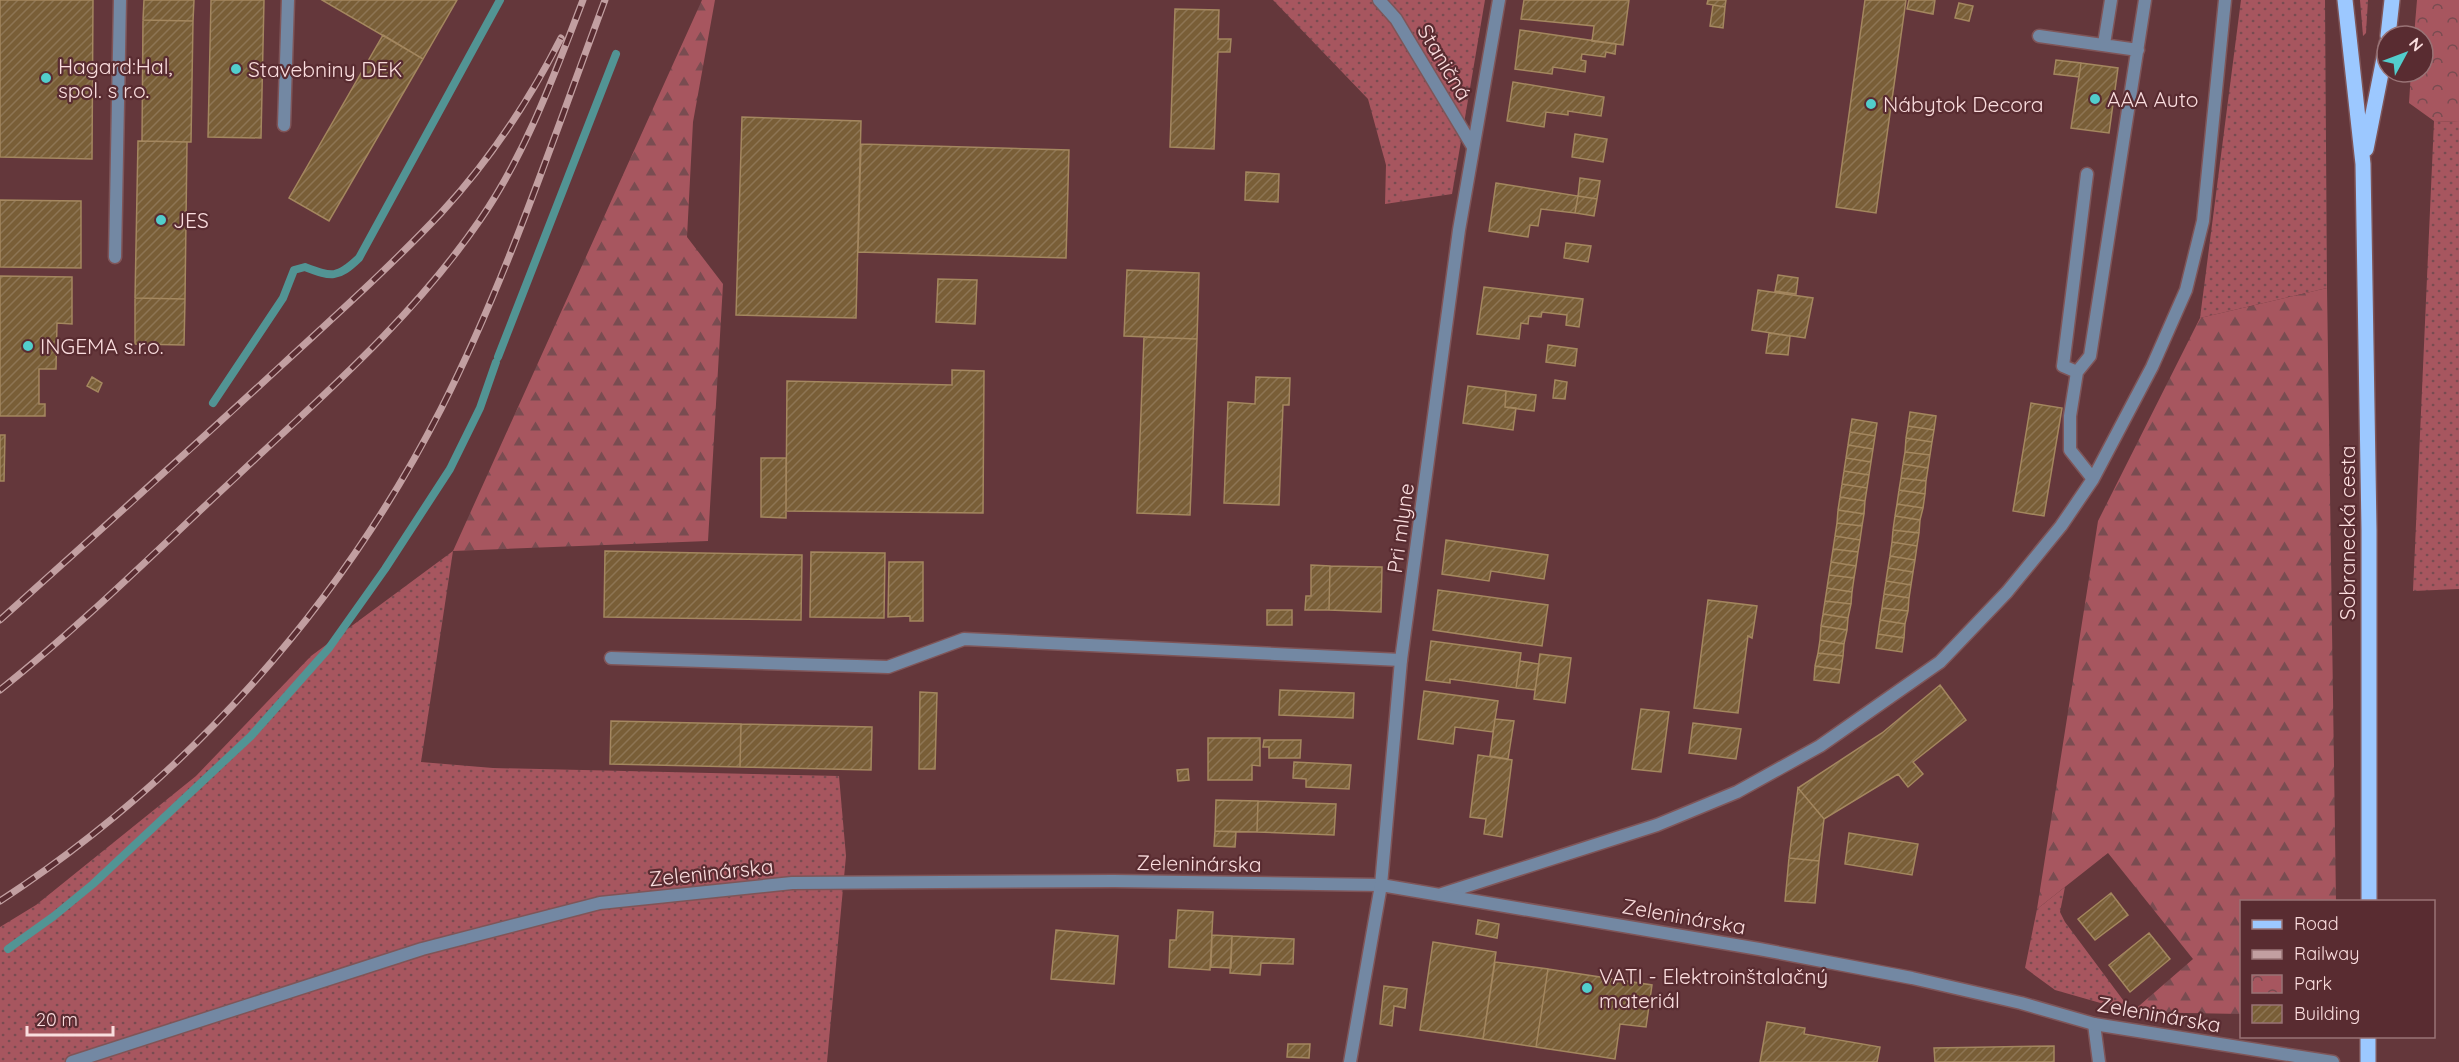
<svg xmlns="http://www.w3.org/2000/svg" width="2459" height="1062" viewBox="0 0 2459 1062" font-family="Quicksand,sans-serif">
	<defs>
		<pattern id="grass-dots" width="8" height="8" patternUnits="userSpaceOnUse" patternTransform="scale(1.5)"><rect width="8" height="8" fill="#a7565f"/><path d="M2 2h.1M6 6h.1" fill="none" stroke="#794c51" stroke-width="1.8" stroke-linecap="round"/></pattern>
		<pattern id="forest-firs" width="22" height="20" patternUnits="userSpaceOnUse" patternTransform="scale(1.5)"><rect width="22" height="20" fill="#a7565f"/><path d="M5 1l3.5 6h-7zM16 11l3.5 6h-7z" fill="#794c51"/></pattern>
		<pattern id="park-crowns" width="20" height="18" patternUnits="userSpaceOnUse" patternTransform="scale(1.5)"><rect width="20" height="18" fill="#a7565f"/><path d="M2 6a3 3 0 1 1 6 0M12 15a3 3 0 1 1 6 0" fill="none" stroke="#794c51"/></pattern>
		<pattern id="building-hatch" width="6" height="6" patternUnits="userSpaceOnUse" patternTransform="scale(1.5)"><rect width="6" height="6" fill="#795e37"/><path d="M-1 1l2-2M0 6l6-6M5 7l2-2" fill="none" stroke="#8d7554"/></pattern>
	</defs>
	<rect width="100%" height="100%" fill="#64373b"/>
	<!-- grass -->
	<path fill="url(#grass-dots)" d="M1273,0H1485L1452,194L1385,204L1386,165L1368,99Z
		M2241,0H2325L2327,288L2200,318Z
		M2360,0H2368L2366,33L2363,36Z
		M2434,121L2459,122V589L2413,591Z
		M453,551L421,762L493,768L839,776L846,856L827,1062H0V927L36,905L196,776L311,656Z
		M2065,887L2060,912L2065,922L2132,1012L2055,990L2025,968L2037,909Z"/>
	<!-- forest -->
	<path fill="url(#forest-firs)" d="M702,0H715L693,122L687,237L723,284L708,541L453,551Z
		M2327,288L2336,901L2242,902L2241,1014L2132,1012L2193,959L2108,853L2037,909L2098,521L2200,318Z"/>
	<!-- park -->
	<path fill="url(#park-crowns)" d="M2417,0H2459V122L2434,121L2409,103L2411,72H2423V36H2414Z"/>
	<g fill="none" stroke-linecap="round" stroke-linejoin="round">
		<!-- stream -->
		<path stroke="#529494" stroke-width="8" d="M498,357L616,54
			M213,403L283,298L294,270L305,267C332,277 337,279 359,258L500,0
			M8,949L54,916L93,884L251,736L329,648L385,569L450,469L480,408L496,362"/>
	</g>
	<!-- building -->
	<path fill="url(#building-hatch)" stroke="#a4875f" stroke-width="1.5" d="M0,0H93L92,159L0,157Z
		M144,0H194L193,21L143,20Z
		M211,0H264L261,138L208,137Z
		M322,0H457L423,59Z
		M1524,0H1629L1623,45L1592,41L1594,26L1521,19Z
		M1708,0H1726L1725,7L1707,4Z
		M1865,0H1906L1876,213L1836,207Z
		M1909,0H1935L1933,14L1907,9Z
		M1959,3L1973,6L1969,21L1955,18Z
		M1713,5L1725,7L1723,28L1710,26Z
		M1175,9L1219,10L1218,39H1231L1230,52H1218L1214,149L1170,147Z
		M143,20L193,21L191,142L142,141Z
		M1520,30L1616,44L1615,54L1606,52L1605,57L1582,54L1581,60L1586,61L1585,72L1553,67L1552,74L1515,69Z
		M383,35L423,59L329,221L289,198Z
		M2056,60L2081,63L2079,77L2054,74Z
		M2081,63L2118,68L2109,133L2071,128Z
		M1513,82L1604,97L1601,116L1568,111V115L1546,112L1544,127L1507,121Z
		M742,117L861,121L856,318L736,315Z
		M1575,134L1607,139L1603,162L1572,157Z
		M138,141L187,142L185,299L135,298Z
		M861,144L1069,150L1066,258L858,252Z
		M1246,172L1279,174L1278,202L1245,200Z
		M1580,178L1600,181L1597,199L1578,196Z
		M1496,183L1578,196L1575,213L1541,209L1538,226L1530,225L1528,237L1489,231Z
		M1578,196L1597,199L1594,216L1575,213Z
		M0,200L81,201V268L0,267Z
		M1566,243L1591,246L1588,262L1564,258Z
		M1127,270L1199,273L1197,339L1124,336Z
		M1778,275L1798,278L1796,294L1775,291Z
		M0,276L72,277V324L57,323L56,369H39V404H45V416H0Z
		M938,279L977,280L975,324L936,322Z
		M1484,287L1583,299L1579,327L1566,325L1567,315L1542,312L1541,317L1529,316L1528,324L1521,323L1519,339L1477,334Z
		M1758,290L1813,298L1805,338L1752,330Z
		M135,298L185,299L184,345L135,344Z
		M1769,333L1790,336L1788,355L1766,353Z
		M1144,337L1197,339L1190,515L1137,513Z
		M1548,345L1577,349L1575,366L1546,362Z
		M952,370L984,371L983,513L786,511L787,381L952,385Z
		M92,377L102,383L98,392L87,386Z
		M1256,377L1290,378L1289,405H1283L1279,505L1224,503L1228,402L1255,404Z
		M1555,380L1567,382L1565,399L1553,398Z
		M1468,386L1506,391L1505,407L1516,408L1513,430L1463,423Z
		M1506,391L1536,395L1534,411L1505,407Z
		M2031,403L2062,408L2044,516L2013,511Z
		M1910,412L1936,416L1934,430L1908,426Z
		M1852,419L1877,423L1875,436L1850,432Z
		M1908,426L1934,430L1932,442L1906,438Z
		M1850,432L1875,436L1873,449L1848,445Z
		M0,435H5L4,481H0Z
		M1906,438L1932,442L1930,455L1905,452Z
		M1848,445L1873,449L1871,462L1846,458Z
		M1905,452L1930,455L1928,468L1903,464Z
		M761,458H786V518L761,517Z
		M1846,458L1871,462L1869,475L1844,471Z
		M1903,464L1928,468L1926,481L1901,478Z
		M1844,471L1869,475L1867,488L1842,484Z
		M1901,478L1926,481L1925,494L1899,490Z
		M1842,484L1867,488L1865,501L1840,497Z
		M1899,490L1925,494L1923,508L1897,504Z
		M1840,497L1865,501L1864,514L1838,510Z
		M1897,504L1923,508L1920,520L1895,516Z
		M1838,510L1864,514L1862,526L1837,523Z
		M1895,516L1920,520L1919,533L1893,530Z
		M1837,523L1862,526L1860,540L1835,536Z
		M1893,530L1919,533L1917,546L1892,542Z
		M1835,536L1860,540L1858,552L1833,549Z
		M1446,540L1548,555L1544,579L1491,571L1489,581L1442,574Z
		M1892,542L1917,546L1915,560L1890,556Z
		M1833,549L1858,552L1856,566L1831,562Z
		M605,551L802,555L801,620L604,617Z
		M811,552L885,553L884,618L810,617Z
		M1890,556L1915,560L1913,572L1888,568Z
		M889,562H923V621H910V616L888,617Z
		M1831,562L1856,566L1854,578L1829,575Z
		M1311,565L1330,566L1329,610H1305L1306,596H1311Z
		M1330,566L1382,567L1381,612L1329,610Z
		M1888,568L1913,572L1911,585L1886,581Z
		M1829,575L1854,578L1852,592L1827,588Z
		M1886,581L1911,585L1909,598L1884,594Z
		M1827,588L1852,592L1851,604L1825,601Z
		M1438,590L1548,605L1542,646L1433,630Z
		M1884,594L1909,598L1908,611L1882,608Z
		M1708,600L1757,606L1752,638L1748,636L1738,713L1694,708Z
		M1825,601L1851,604L1848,618L1823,614Z
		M1882,608L1908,611L1905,624L1880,620Z
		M1267,610H1292V625H1267Z
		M1823,614L1848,618L1847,630L1821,626Z
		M1880,620L1905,624L1904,638L1878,634Z
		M1821,626L1847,630L1844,644L1820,640Z
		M1878,634L1904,638L1902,652L1876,648Z
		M1820,640L1844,644L1843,656L1818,653Z
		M1431,641L1521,653L1516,688L1450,679V683L1426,680Z
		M1818,653L1843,656L1841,670L1815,666Z
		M1540,654L1571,658L1565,703L1534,699Z
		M1520,661L1539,664L1535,690L1516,688Z
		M1815,666L1841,670L1839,683L1814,680Z
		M1940,685L1966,720L1913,762L1923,774L1908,787L1898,774L1824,819L1798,788L1882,733Z
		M1280,690L1354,693L1353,718L1279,715Z
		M1424,691L1498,701L1493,732L1455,727L1453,744L1418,739Z
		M920,692L937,693L935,769H919Z
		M1641,709L1669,712L1661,772L1632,769Z
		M1495,719L1514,721L1508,759L1490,756Z
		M611,721L741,724L740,767L610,764Z
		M1693,723L1741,729L1736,759L1689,753Z
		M741,724L872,727L871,770L740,767Z
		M1208,738H1260V766L1252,765V780H1208Z
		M1264,740H1301L1300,758H1269V747H1263Z
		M1478,755L1512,760L1502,837L1484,834L1486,819L1470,817Z
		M1294,762L1351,765L1349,789L1306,787V779L1293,778Z
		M1188,769L1189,780L1178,781L1177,770Z
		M1798,788L1824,819L1819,861L1789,858Z
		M1216,800L1258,801L1257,832L1215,831Z
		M1258,801L1336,804L1334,835L1257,832Z
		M1215,831L1236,832L1235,847L1214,846Z
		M1849,833L1918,844L1912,875L1845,864Z
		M1789,858L1819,861L1815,903L1785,901Z
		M2111,893L2128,915L2095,940L2078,919Z
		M1178,910L1213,912L1210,970L1169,967L1170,940H1176Z
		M1478,920L1499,924L1497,938L1476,934Z
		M1056,930L1118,936L1114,984L1051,979Z
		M2149,933L2170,959L2130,992L2109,965Z
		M1212,935L1232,936L1231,968L1211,967Z
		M1232,936L1294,939L1293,964L1261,963L1260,975L1230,973Z
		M1433,942L1496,952L1483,1039L1420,1030Z
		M1495,962L1548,969L1536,1047L1483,1039Z
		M1548,969L1652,985L1646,1027L1620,1024L1615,1059L1536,1047Z
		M1384,986L1407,989L1405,1008L1394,1006L1392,1026L1380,1024Z
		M1767,1022L1805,1028L1804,1034L1880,1047L1877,1062H1760Z
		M1288,1044H1310L1309,1058L1287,1057Z
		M2054,1046V1062H1935L1934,1048Z"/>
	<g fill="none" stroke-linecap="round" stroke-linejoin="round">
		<!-- service casing -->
		<g stroke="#7f5558" stroke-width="15">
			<path id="service" d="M2039,36L2138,50
				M2104,44L2111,0
				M284,125L288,0
				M115,257L120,0
				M2077,372L2063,366L2087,174
				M2093,479L2070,450V416L2077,372L2090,356L2145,0
				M611,658L888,667L964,639L1401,660
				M1442,894L1657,825L1737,792L1820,746L1940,662L2007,592L2061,526L2093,479L2152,367L2186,290L2203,221L2225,0
				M2094,1024L2099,1062
				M72,1062L422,949L600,903L792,883L1114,881L1381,885"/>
		</g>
		<!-- minor casing -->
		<g stroke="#7f5558" stroke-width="15">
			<path id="minor" d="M1379,0L1396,19L1473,147
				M1381,885L1759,949L1912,978L2021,1003L2094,1024L2333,1062
				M1350,1062L1381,885L1401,660L1459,230L1499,0"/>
		</g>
		<!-- primary casing -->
		<g stroke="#7f5558" stroke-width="18">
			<path id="primary" d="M2345,0L2363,164L2369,530V902
				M2388,36L2392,0
				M2366,149L2387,43
				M2368,1062V1036"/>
		</g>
		<!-- service -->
		<use href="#service" stroke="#7388a3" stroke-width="12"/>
		<!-- minor -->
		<use href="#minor" stroke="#7388a3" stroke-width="12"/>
		<!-- primary -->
		<use href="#primary" stroke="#9cc8ff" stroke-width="15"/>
		<!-- rail casing -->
		<g stroke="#c29fa1" stroke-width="7">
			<path id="rail" d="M0,620C95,535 190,450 283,364C336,315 391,266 441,213C489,161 529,101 561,38
				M0,690C83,624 158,549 236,477C322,396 412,319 480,220C526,153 554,76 583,0
				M0,901C187,779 339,608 441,409C507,279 554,136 605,0"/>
		</g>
		<!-- rail -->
		<use href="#rail" stroke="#592c31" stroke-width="4.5" stroke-dasharray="14" stroke-linecap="butt"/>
	</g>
	<!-- markers -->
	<g fill="#52cdcc" stroke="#592c31" stroke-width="2">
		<circle cx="236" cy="69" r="6"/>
		<circle cx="46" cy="78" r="6"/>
		<circle cx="2095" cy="99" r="6"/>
		<circle cx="1871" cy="104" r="6"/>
		<circle cx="161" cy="220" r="6"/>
		<circle cx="28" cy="346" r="6"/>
		<circle cx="1587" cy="988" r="6"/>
	</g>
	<g text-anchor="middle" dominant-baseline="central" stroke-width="4.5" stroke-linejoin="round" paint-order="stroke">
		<!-- street labels -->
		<g font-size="21" fill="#faddde" stroke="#592c31">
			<text transform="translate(1445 62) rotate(59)">Staničná</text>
			<text transform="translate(1400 528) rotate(-82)">Pri mlyne</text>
			<text transform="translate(2347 533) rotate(-90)">Sobranecká cesta</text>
			<text transform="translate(1199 863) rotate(1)">Zeleninárska</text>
			<text transform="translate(711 872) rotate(-6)">Zeleninárska</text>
			<text transform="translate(1684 916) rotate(10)">Zeleninárska</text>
			<text transform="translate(2159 1014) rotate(10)">Zeleninárska</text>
		</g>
		<!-- poi labels -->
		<g font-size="21" fill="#faddde" stroke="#592c31" text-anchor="start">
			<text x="58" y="66">Hagard:Hal,<tspan x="58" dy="24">spol. s r.o.</tspan></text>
			<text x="248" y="69">Stavebniny DEK</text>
			<text x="2107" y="99">AAA Auto</text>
			<text x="1883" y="104">Nábytok Decora</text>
			<text x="173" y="220">JES</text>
			<text x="40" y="346">INGEMA s.r.o.</text>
			<text x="1599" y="976">VATI - Elektroinštalačný<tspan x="1599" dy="24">materiál</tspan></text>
		</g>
	</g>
	<!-- legend -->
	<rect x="2240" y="900" width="195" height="138" fill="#592c31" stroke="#997376" stroke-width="1.5"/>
	<rect x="2252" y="920" width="30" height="9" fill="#9cc8ff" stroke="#997376" stroke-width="1.5"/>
	<text x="2294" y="930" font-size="18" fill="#faddde">Road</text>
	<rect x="2252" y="950" width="30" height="9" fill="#c29fa1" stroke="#997376" stroke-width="1.5"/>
	<text x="2294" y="960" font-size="18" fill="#faddde">Railway</text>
	<rect x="2252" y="975" width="30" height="18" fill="url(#park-crowns)" stroke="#997376" stroke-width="1.5"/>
	<text x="2294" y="990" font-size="18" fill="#faddde">Park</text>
	<rect x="2252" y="1005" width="30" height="18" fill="url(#building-hatch)" stroke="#997376" stroke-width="1.5"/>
	<text x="2294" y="1020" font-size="18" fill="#faddde">Building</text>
	<!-- north arrow -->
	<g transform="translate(2405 54) rotate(49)"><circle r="28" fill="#592c31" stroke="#997376" stroke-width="1.5"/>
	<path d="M0-4.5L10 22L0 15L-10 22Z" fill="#52cdcc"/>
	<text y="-9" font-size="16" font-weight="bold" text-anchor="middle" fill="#faddde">N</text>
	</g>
	<!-- scale -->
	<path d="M27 1026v9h86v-9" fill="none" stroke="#faddde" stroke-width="3"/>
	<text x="36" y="1026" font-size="18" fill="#faddde" stroke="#592c31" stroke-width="4.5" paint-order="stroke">20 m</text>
</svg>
